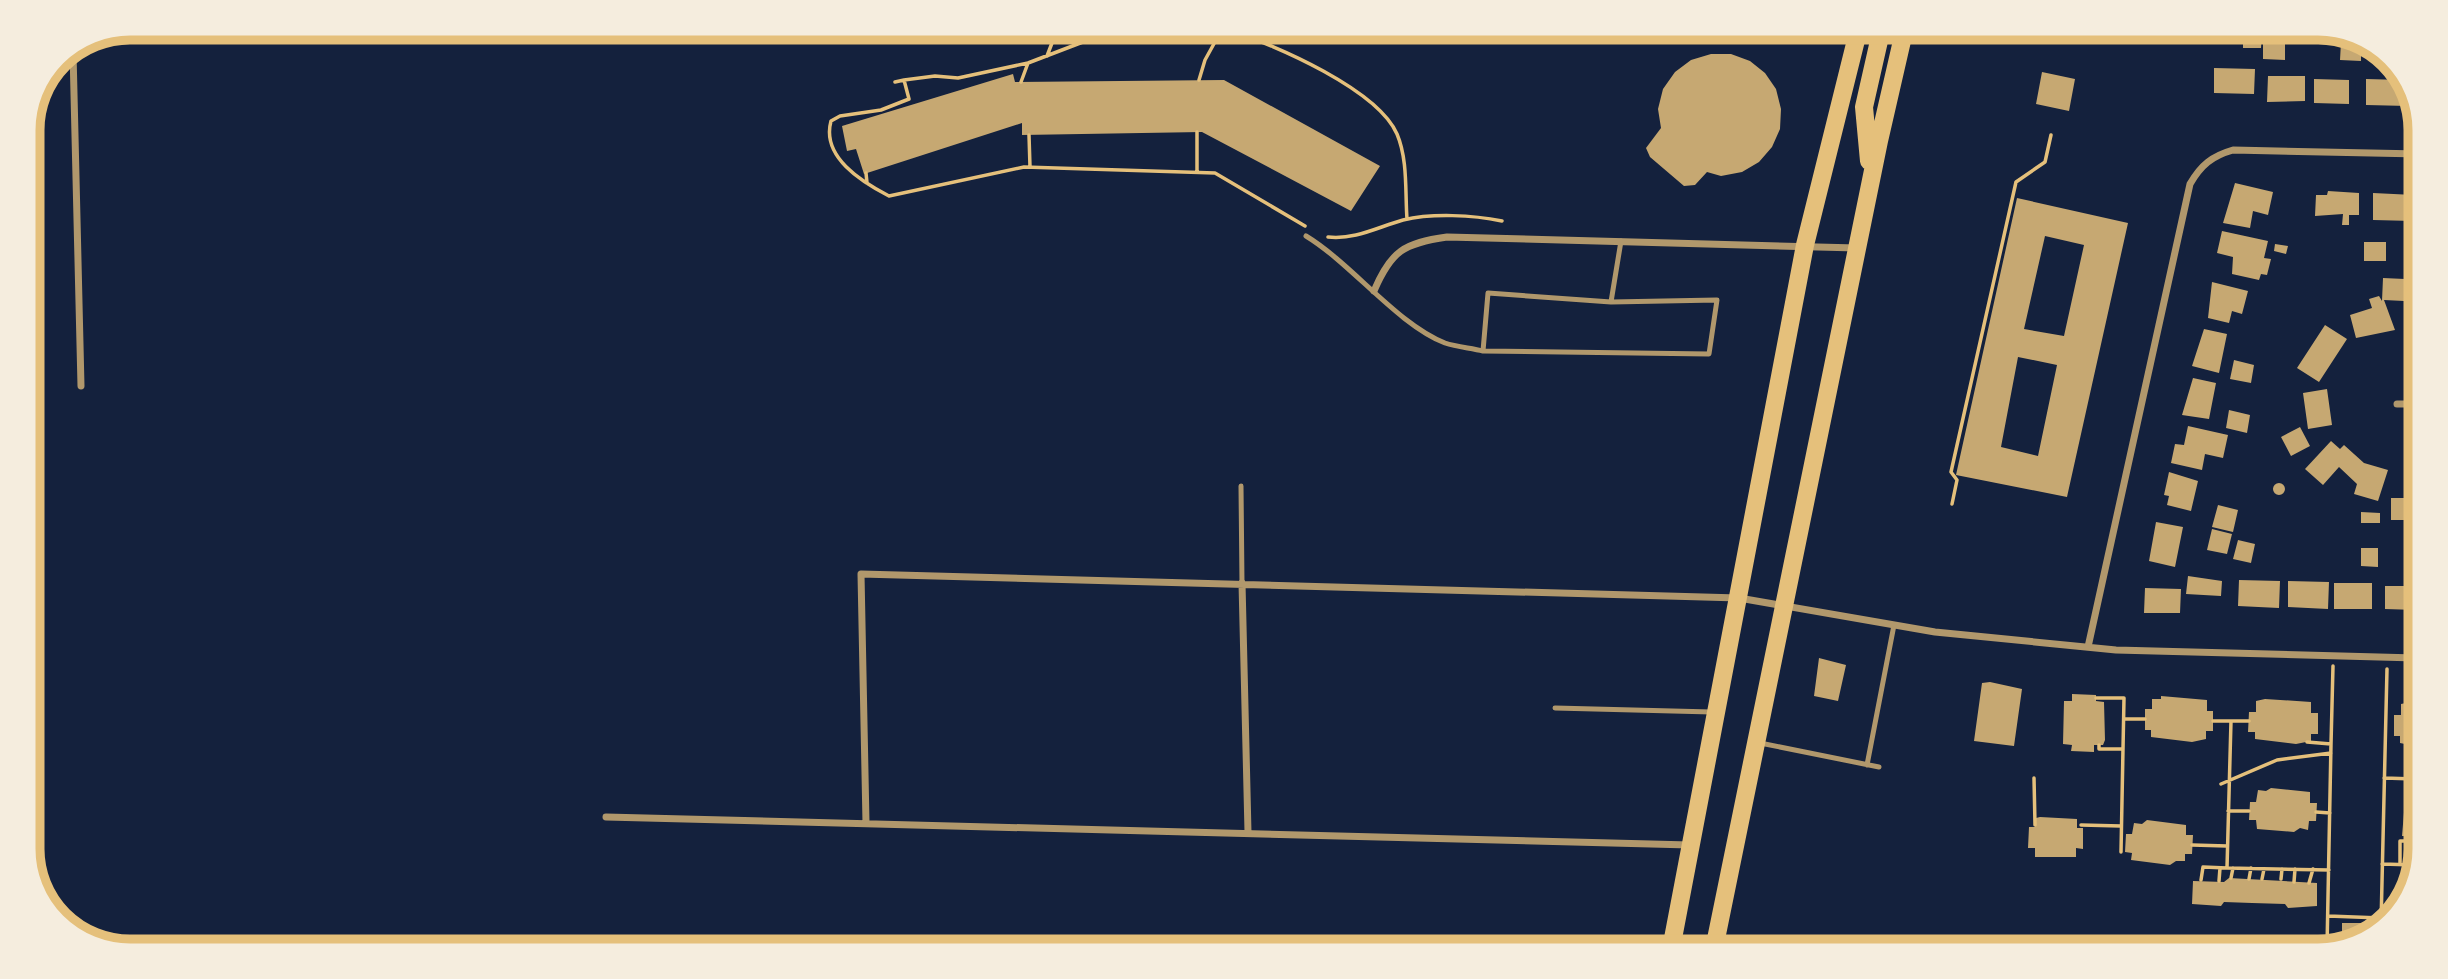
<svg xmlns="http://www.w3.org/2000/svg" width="2448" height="979" viewBox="0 0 2448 979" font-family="'Space Grotesk',sans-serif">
	<rect width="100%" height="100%" fill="#14213d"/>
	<!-- building -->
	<path fill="#c6a872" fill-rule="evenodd" d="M2243,33H2262L2261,48H2243Z
		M2263,41H2285V60L2263,59Z
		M2341,42L2361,43V61L2340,60Z
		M2363,42L2381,56L2362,54Z
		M1711,54H1731L1750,61L1765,73L1776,89L1781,109L1780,129L1772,147L1759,162L1742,172L1721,176L1707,172L1695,185L1684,186L1650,157L1646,148L1661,128L1658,109L1663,89L1675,72L1691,60Z
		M2214,68L2255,69L2254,94L2214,93Z
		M2042,72L2075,79L2069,111L2036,104Z
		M1013,74L1015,82L1224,80L1380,166L1351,211L1202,132L1022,135V123L864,174L856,149L847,151L842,126Z
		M2268,76H2305V101L2267,102Z
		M2314,79L2349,80V104L2314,103Z
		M2366,79L2403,80L2408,91V106L2366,105Z
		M2235,183L2273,192L2268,215L2253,211L2250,228L2223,223Z
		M2328,191L2359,193V215H2349V225H2342L2343,214L2315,216L2316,195H2327Z
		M2373,193L2414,195L2413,221L2373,220Z
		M2017,198L2128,223L2067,497L1956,475ZM2045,236L2084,245L2064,336L2024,329ZM2018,357L2057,365L2038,456L2001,447Z
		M2222,231L2268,241L2264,258L2271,259L2267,275L2261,274L2259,280L2232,274L2233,257L2217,253Z
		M2364,242H2386V261H2364Z
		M2275,244L2288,246L2286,254L2274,251Z
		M2383,278L2405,279L2404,301L2384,300L2395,330L2356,338L2350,315L2372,308L2369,299L2379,296L2382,301Z
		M2212,282L2248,291L2242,314L2232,311L2229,323L2208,318Z
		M2412,309L2418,310V335H2411Z
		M2325,325L2347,339L2319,382L2297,368Z
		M2204,329L2227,334L2219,373L2192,366Z
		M2234,360L2254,365L2251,383L2230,379Z
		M2193,378L2216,383L2209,419L2182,415Z
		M2327,389L2332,425L2308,429L2303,393Z
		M2229,410L2250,415L2247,433L2226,428Z
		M2188,426L2228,435L2223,458L2205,454L2202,470L2171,463L2175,444L2184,445Z
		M2300,427L2310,446L2291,456L2281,437Z
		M2331,441L2340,449L2344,445L2364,463L2388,470L2378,501L2354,494L2357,484L2339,467L2323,485L2305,469Z
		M2169,472L2198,481L2191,511L2167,505L2169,496L2164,495Z
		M2273 489a6 6 0 1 1 12 0a6 6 0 1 1-12 0Z
		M2391,498H2417V520H2391Z
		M2218,505L2238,510L2233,532L2212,527Z
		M2361,512L2380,513V523H2361Z
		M2156,522L2183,527L2175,567L2149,561Z
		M2212,529L2232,534L2227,554L2207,550Z
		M2238,540L2255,544L2251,563L2233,559Z
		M2361,548H2378V567L2361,566Z
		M2407,549H2417V569L2407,568Z
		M2188,576L2222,581L2221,596L2186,594Z
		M2239,580L2280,581L2279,608L2238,606Z
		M2288,581L2329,582L2328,609L2288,607Z
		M2334,583H2372V609H2334Z
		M2385,586H2417L2416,610L2385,609Z
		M2145,588L2181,589L2180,613H2144Z
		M1819,658L1846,665L1838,701L1814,696Z
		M1990,682L2022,689L2014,746L1974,741L1982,683Z
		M2072,694L2096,695V701L2104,702L2105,740L2103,745H2094V752L2071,751L2072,745L2063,744L2064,701H2072Z
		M2161,696L2207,700V711H2213V731H2206V739L2192,742L2151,737V730H2145V709H2152V699H2161Z
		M2265,699L2311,702V713H2318V734H2311V741L2296,744L2255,739V732H2248L2249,712H2256V701Z
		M2411,702L2416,703L2415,746L2400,743V736H2394V715H2401V704Z
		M2271,788L2310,792V803H2317L2316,821H2309L2308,830L2300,828L2294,832L2257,829L2256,820H2249L2250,802H2256L2258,790L2266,791Z
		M2406,789H2415V852H2412V845H2405V836H2402Z
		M2040,817L2077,819V828H2083V849L2076,848V857H2035V848H2028L2029,827H2035L2036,818Z
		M2147,820L2186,825V835H2193L2192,854H2185V861H2176L2170,865L2131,860L2132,853L2125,852L2126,834H2132L2134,823L2142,824Z
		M2229,878L2317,883V906L2288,908L2285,904L2252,903L2224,902L2221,906L2192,904L2193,881L2224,882Z
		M2342,923H2364V937L2342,944Z"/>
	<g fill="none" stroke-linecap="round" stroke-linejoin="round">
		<!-- path -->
		<path stroke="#e5c07b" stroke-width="3.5" d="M1127,30L1109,32L1028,63L958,78L935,76L904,80L909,99L881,110L840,116L831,121C821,157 862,182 889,196L1024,167L1215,173L1305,226
			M1231,31C1276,45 1378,90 1397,134C1408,160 1405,192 1407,219
			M1047,56L1057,30
			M1199,80L1205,60L1221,31
			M895,82L904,80
			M1021,82L1028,63
			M1029,135L1030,167
			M1197,172V132
			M866,173L867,183
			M1328,237C1355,240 1378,227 1403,220C1432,213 1473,215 1502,221
			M1952,504L1957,480L1951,472L2016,182L2045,162L2051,135
			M2096,698H2124L2121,852
			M2124,719H2145
			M2213,721H2249
			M2231,721L2227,868L2329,870
			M2307,742L2331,744L2327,948
			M2331,744L2333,666
			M2099,745V749H2123
			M2034,778L2035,825
			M2384,778L2415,779
			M2409,778V743
			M2221,784L2277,760L2331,753
			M2228,811H2249
			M2316,812L2330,813
			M2081,825L2121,826
			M2192,845L2227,846
			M2382,864L2415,865
			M2400,864V841H2405
			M2231,878L2233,868
			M2249,879L2251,868
			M2262,879L2264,869
			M2281,879L2282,869
			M2201,880L2203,867L2227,868
			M2219,881L2220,868
			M2294,882L2295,869
			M2309,883L2313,869
			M2328,916L2381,918
			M2381,925L2387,669"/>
		<!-- service -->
		<path stroke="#b1986c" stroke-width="5" d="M1306,236C1352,264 1397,324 1445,343C1457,347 1471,348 1483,351
			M1611,302L1717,300L1709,354L1483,351L1488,293L1611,302L1621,241
			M1241,486L1242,583
			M1555,708L1712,712
			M1760,743L1879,767
			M1867,765L1894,625"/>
		<!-- minor -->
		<path stroke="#b1986c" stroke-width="7" d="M73,52L81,386
			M1374,291C1391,251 1404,243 1447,237L1857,248
			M2397,404H2418
			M1242,583L1248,832
			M2088,647L2190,184C2201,165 2212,156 2233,150L2420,154
			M606,817L1690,845
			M866,823L861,574L1739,598L1935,632L2116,650L2416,658"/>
		<!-- primary -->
		<path stroke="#e5c07b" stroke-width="18" d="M1869,161L1864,107L1881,32
			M1671,949L1805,245L1858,32
			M1714,949L1879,141L1904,32"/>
	</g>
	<!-- crop -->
	<path d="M0 0H2448V979H0ZM130 40H2318A90 90 0 0 1 2408 130V849A90 90 0 0 1 2318 939H130A90 90 0 0 1 40 849V130A90 90 0 0 1 130 40Z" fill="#f5edde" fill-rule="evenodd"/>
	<path fill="none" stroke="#e5c07b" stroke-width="9" d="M130 40H2318A90 90 0 0 1 2408 130V849A90 90 0 0 1 2318 939H130A90 90 0 0 1 40 849V130A90 90 0 0 1 130 40Z"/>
</svg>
